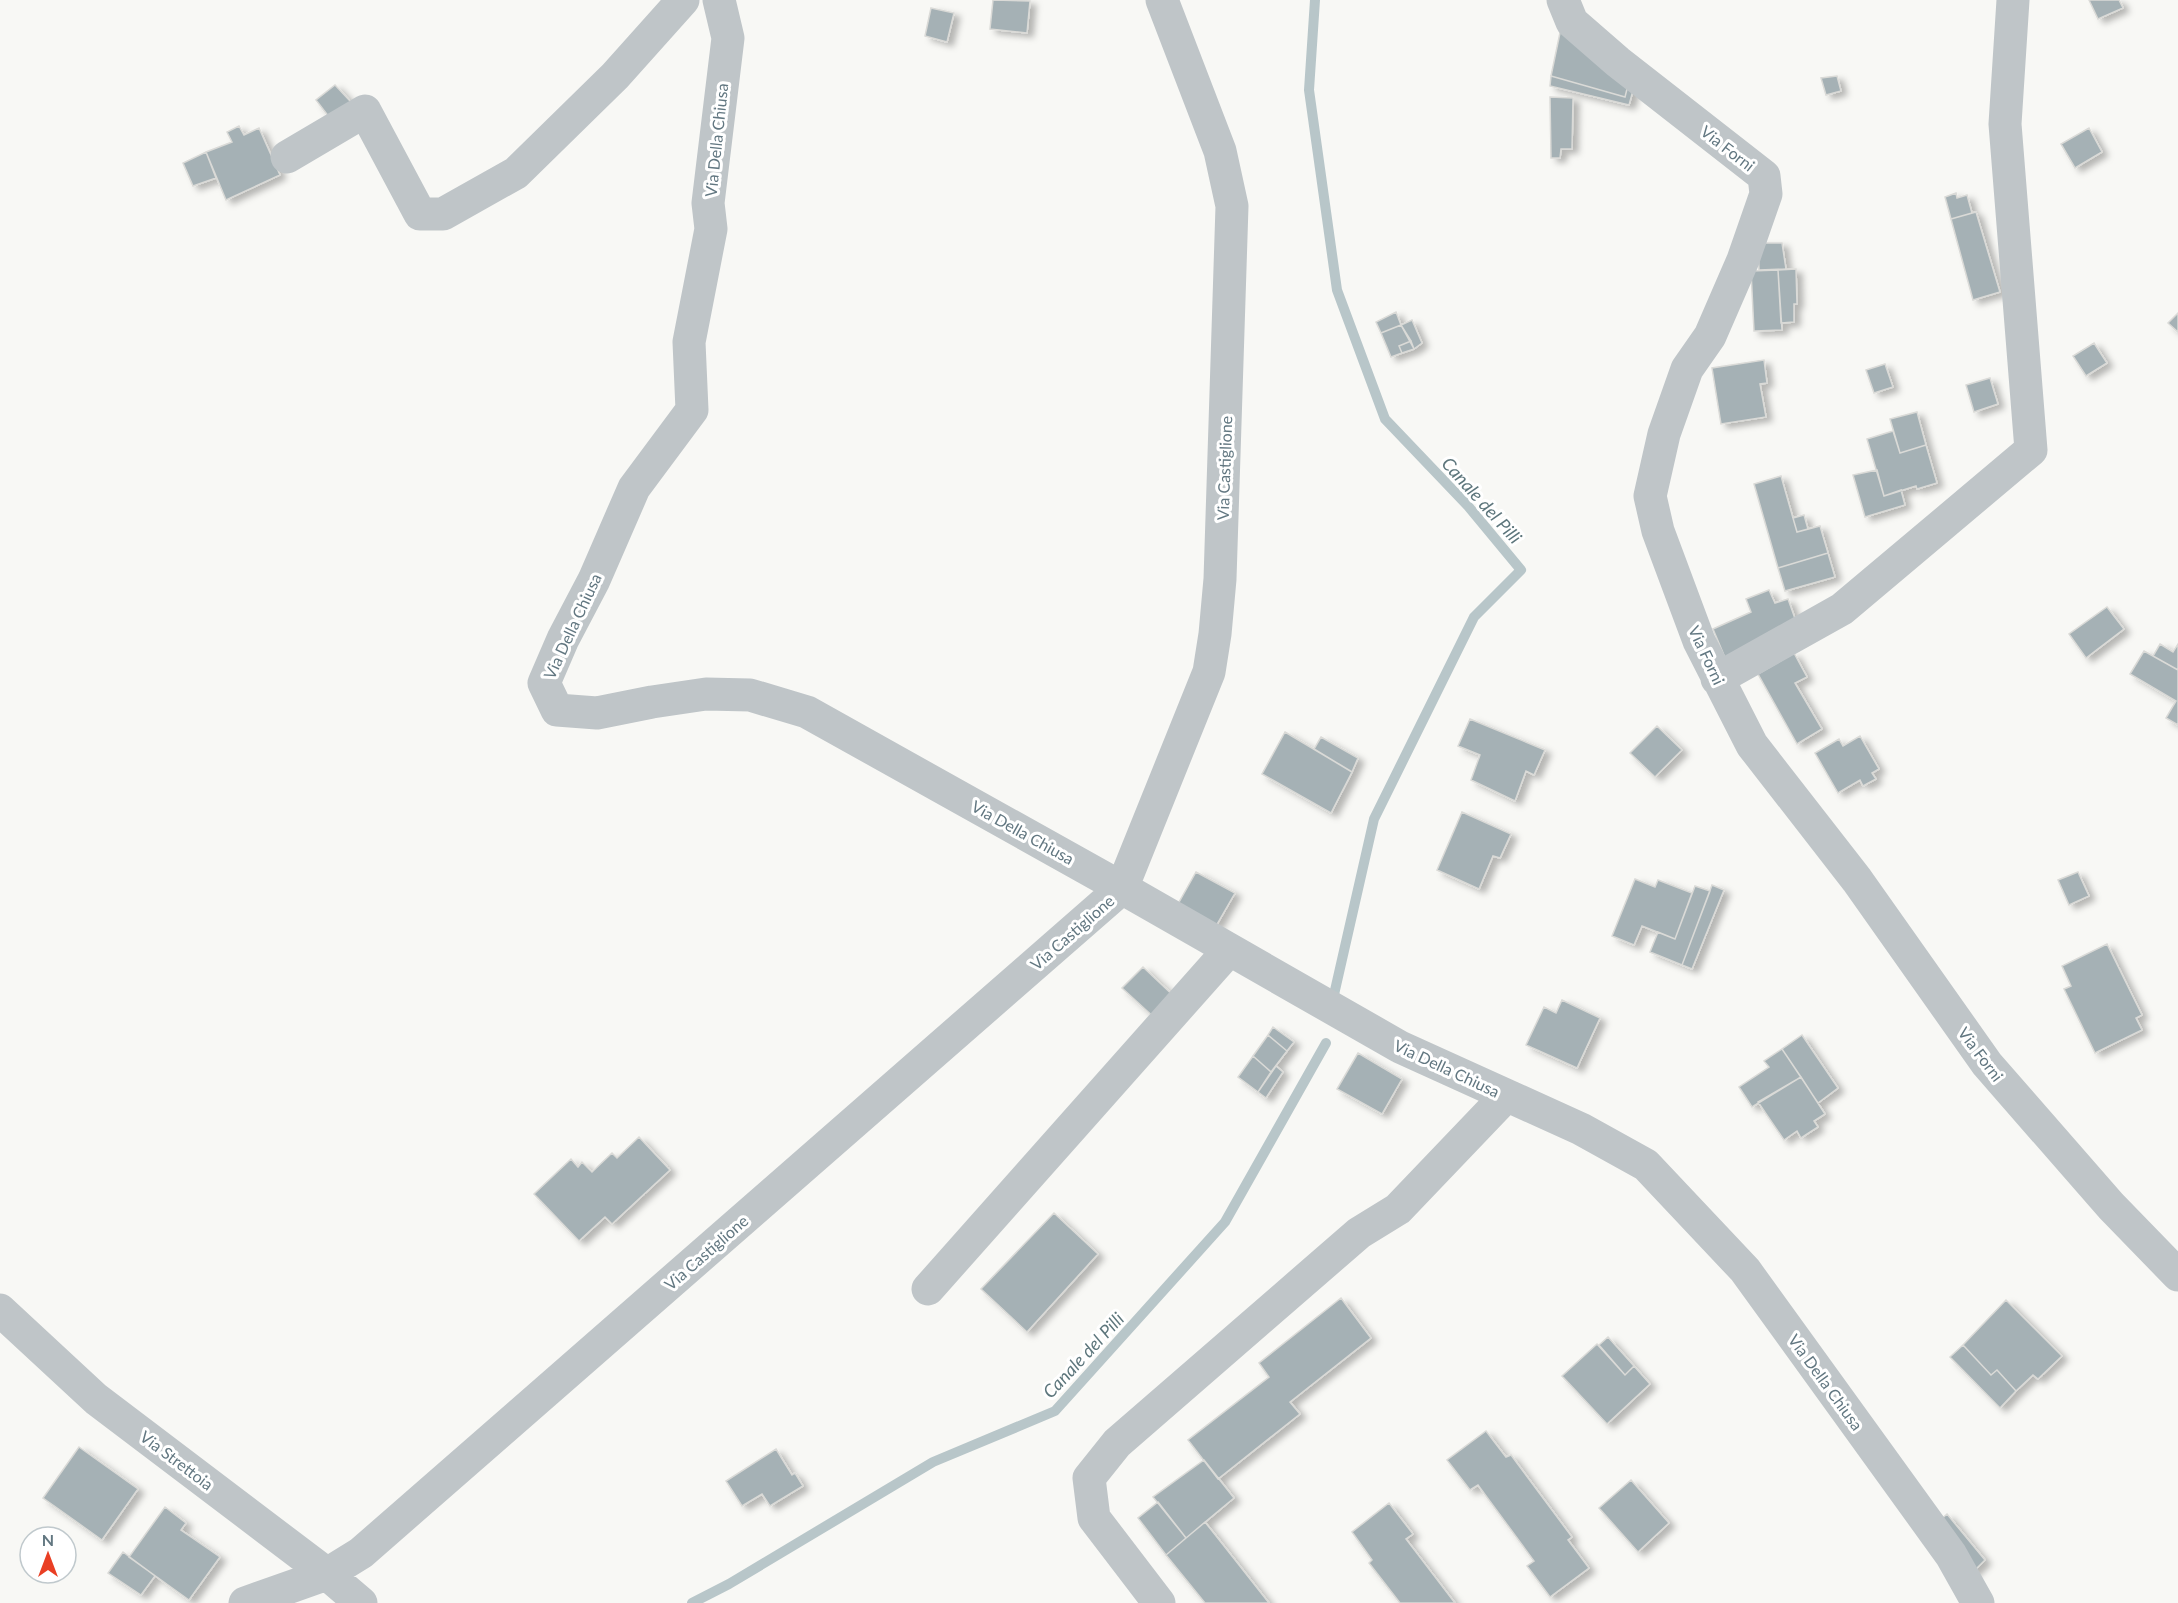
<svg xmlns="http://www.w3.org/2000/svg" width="2178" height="1603" viewBox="0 0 2178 1603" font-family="Lato,sans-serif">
	<defs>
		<filter id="shadow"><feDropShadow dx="6" dy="4" stdDeviation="3" flood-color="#0004"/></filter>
	</defs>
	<rect width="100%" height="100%" fill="#f8f8f5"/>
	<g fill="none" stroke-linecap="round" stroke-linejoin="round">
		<!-- stream -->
		<path stroke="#b8c6c9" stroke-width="10" d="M1315,0L1309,90L1337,290L1385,419L1468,506L1521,570L1474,617L1374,819L1333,999
			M692,1603L729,1584L933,1462L1055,1411L1225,1222L1326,1043"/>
	</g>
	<!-- building -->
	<path fill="#a5b1b5" stroke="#dadad7" stroke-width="1.5" filter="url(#shadow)" d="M993,0L1030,1L1027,33L990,29Z
		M2089,0H2119L2123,8L2098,19Z
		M931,8L954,13L947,42L925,36Z
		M1561,28L1628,85L1625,97L1551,76Z
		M1551,76L1625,97L1628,85L1634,87L1629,105L1550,86Z
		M1837,76L1841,91L1826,95L1821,78Z
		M335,85L351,102L329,117L316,100Z
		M1550,97L1573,98L1572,149H1561L1560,158H1551Z
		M239,126L244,135L259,128L280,175L226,200L206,152L232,142L227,132Z
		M2089,128L2102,152L2075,168L2061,144Z
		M206,152L216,178L193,186L183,163Z
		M1956,193L1957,198L1967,195L1972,213L1951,219L1945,197Z
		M1976,212L2000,292L1973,300L1951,219Z
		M1758,243H1782L1786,269L1759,270Z
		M1796,269L1797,304H1794V322L1781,323L1778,270Z
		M1778,270L1782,330L1754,331L1751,271Z
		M1396,312L1401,325L1381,333L1376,322Z
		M2178,313V332L2168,323Z
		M1412,320L1422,343L1414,349L1401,325Z
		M1401,325L1411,341L1399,346L1402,353L1391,357L1381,333Z
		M1411,341L1414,349L1402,353L1399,346Z
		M2094,343L2107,363L2086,376L2073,356Z
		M1764,360L1767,383L1760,384L1766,417L1721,424L1712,368Z
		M1885,364L1893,387L1874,393L1866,370Z
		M1990,378L1998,404L1974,412L1966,385Z
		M1917,412L1926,445L1900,453L1890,419Z
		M1893,431L1900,453L1926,445L1937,483L1917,489L1916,486L1884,496L1867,439Z
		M1877,470L1884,496L1901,490L1905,505L1865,517L1853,475Z
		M1781,476L1797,532L1820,526L1828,553L1778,568L1754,484Z
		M1804,515L1808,529L1797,532L1793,518Z
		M1828,553L1835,577L1785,591L1778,568Z
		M1769,590L1775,603L1788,599L1797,624L1726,660L1713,629L1751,612L1746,599Z
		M2107,607L2124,629L2086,658L2069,634Z
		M2160,644L2173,652L2178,644V670L2153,656Z
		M2144,651L2178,670V725L2166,718L2176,701L2130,674Z
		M1794,653L1807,677L1795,683L1822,729L1797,744L1758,674Z
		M1470,719L1545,750L1534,775L1526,771L1515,801L1471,780L1480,755L1458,746Z
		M1657,726L1682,750L1655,777L1630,753Z
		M1285,732L1352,772L1331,813L1262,774Z
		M1860,736L1879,769L1872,773L1876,779L1863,786L1860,780L1838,793L1815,753L1839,739L1843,746Z
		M1321,737L1358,758L1352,772L1314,749Z
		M1462,812L1511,834L1500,858L1493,856L1479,889L1437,870Z
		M1196,872L1235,893L1216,926L1178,904Z
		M2078,872L2089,896L2069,905L2058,880Z
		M1635,879L1655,887L1658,880L1692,893L1675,939L1642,926L1634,945L1612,936Z
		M1712,885L1724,890L1692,969L1682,965Z
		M1695,886L1710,891L1682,965L1650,952L1658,932L1675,939Z
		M2107,944L2142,1015L2136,1018L2142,1030L2095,1053L2064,989L2071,986L2062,966Z
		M1143,967L1178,1000L1158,1021L1122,988Z
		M1562,1000L1600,1018L1577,1068L1526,1045L1544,1007L1556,1013Z
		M1273,1027L1294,1042L1287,1051L1268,1035Z
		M1268,1035L1287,1051L1271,1072L1253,1056Z
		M1802,1035L1838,1088L1818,1103L1782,1049Z
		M1782,1049L1801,1077L1752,1107L1739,1087L1769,1067L1764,1061Z
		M1358,1053L1402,1079L1382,1114L1337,1089Z
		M1253,1056L1271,1072L1258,1092L1238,1077Z
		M1276,1066L1283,1072L1266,1098L1258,1092Z
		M1801,1077L1825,1114L1814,1121L1818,1127L1801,1138L1797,1131L1784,1140L1758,1102Z
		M639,1137L670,1170L612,1224L605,1217L579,1241L534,1194L571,1159L578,1167L582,1162L592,1172L612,1153L617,1158Z
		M1054,1213L1098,1254L1027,1332L981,1289Z
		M1341,1298L1371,1338L1290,1402L1300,1414L1218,1479L1188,1440L1269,1377L1259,1363Z
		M2006,1300L2062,1356L2038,1379L2033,1375L2016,1391L1997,1370L1991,1375L1963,1345Z
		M1608,1337L1634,1366L1625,1375L1599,1345Z
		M1597,1344L1625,1375L1634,1366L1650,1384L1607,1424L1562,1376Z
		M1963,1345L1991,1375L1997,1370L2016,1391L2000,1408L1950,1357Z
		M1486,1431L1506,1457L1511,1455L1572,1537L1568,1540L1589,1568L1550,1597L1527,1566L1534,1561L1478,1485L1470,1490L1447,1460Z
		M79,1447L138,1489L102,1540L43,1498Z
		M776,1449L792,1475L795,1473L803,1486L770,1506L762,1494L742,1506L726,1481Z
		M1204,1460L1234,1498L1186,1538L1153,1497Z
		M1631,1480L1669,1523L1638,1552L1599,1508Z
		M1158,1502L1186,1538L1166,1555L1138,1518Z
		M1389,1503L1413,1534L1406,1539L1455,1603H1400L1369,1563L1372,1560L1352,1532Z
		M165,1507L186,1523L181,1530L220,1557L189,1600L129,1557Z
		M1947,1514L1985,1560L1972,1573L1937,1523Z
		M1205,1522L1228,1551L1269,1603H1205L1166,1555Z
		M123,1552L155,1576L141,1595L108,1573Z"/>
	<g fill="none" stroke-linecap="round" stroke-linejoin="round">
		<!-- minor -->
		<path stroke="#bfc5c8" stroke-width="33" d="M719,0L728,38L708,203L711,229L689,342L692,410L634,488L594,580L563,639L544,683L557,710L597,713L652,702L706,694L750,695L807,712L1122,888L1400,1047L1581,1129L1646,1165L1745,1270L1951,1555L1978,1603
			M1563,0L1572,22L1618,62L1764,176L1766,194L1743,260L1710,336L1687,369L1664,434L1650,496L1658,531L1699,641L1752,745L1857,880L1987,1064L2111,1206L2178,1275
			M287,157L365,111L420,214H443L516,173L615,76L683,0
			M1717,679L1842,609L2031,450L2005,124L2013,0
			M928,1289L1229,950
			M0,1310L96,1399L327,1574L361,1603
			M245,1603L327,1574L361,1553L1122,888L1209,672L1215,634L1220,579L1232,206L1220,151L1162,0
			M1159,1603L1094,1518L1089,1478L1117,1443L1359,1233L1398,1209L1506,1096"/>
	</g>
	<g text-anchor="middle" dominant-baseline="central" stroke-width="6" stroke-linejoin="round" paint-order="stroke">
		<!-- street labels -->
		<g font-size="16" fill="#627781" stroke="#fff">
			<text transform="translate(716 140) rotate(-84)">Via Della Chiusa</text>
			<text transform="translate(1728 148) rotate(38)">Via Forni</text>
			<text transform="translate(1224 468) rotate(-88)">Via Castiglione</text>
			<text transform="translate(572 626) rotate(-65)">Via Della Chiusa</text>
			<text transform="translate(1707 655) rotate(65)">Via Forni</text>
			<text transform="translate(1023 832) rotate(29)">Via Della Chiusa</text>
			<text transform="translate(1072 932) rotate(-41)">Via Castiglione</text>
			<text transform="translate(1981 1054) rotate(53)">Via Forni</text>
			<text transform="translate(1447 1068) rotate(25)">Via Della Chiusa</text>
			<text transform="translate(706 1252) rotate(-41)">Via Castiglione</text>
			<text transform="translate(1826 1382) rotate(54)">Via Della Chiusa</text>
			<text transform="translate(177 1460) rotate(37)">Via Strettoia</text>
		</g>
		<!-- water labels -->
		<g font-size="18" font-style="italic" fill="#5d767c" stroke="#fff">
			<text transform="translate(1482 500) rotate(48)">Canale del Pilli</text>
			<text transform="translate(1083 1355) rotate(-47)">Canale del Pilli</text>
		</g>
	</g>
	<!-- north arrow -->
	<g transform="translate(48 1555)"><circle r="28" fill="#ffffff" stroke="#c0c9cd" stroke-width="1.5"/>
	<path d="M0-4.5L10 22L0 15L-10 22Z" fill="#e93f24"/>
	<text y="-9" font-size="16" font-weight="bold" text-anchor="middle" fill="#627781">N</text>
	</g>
</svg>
